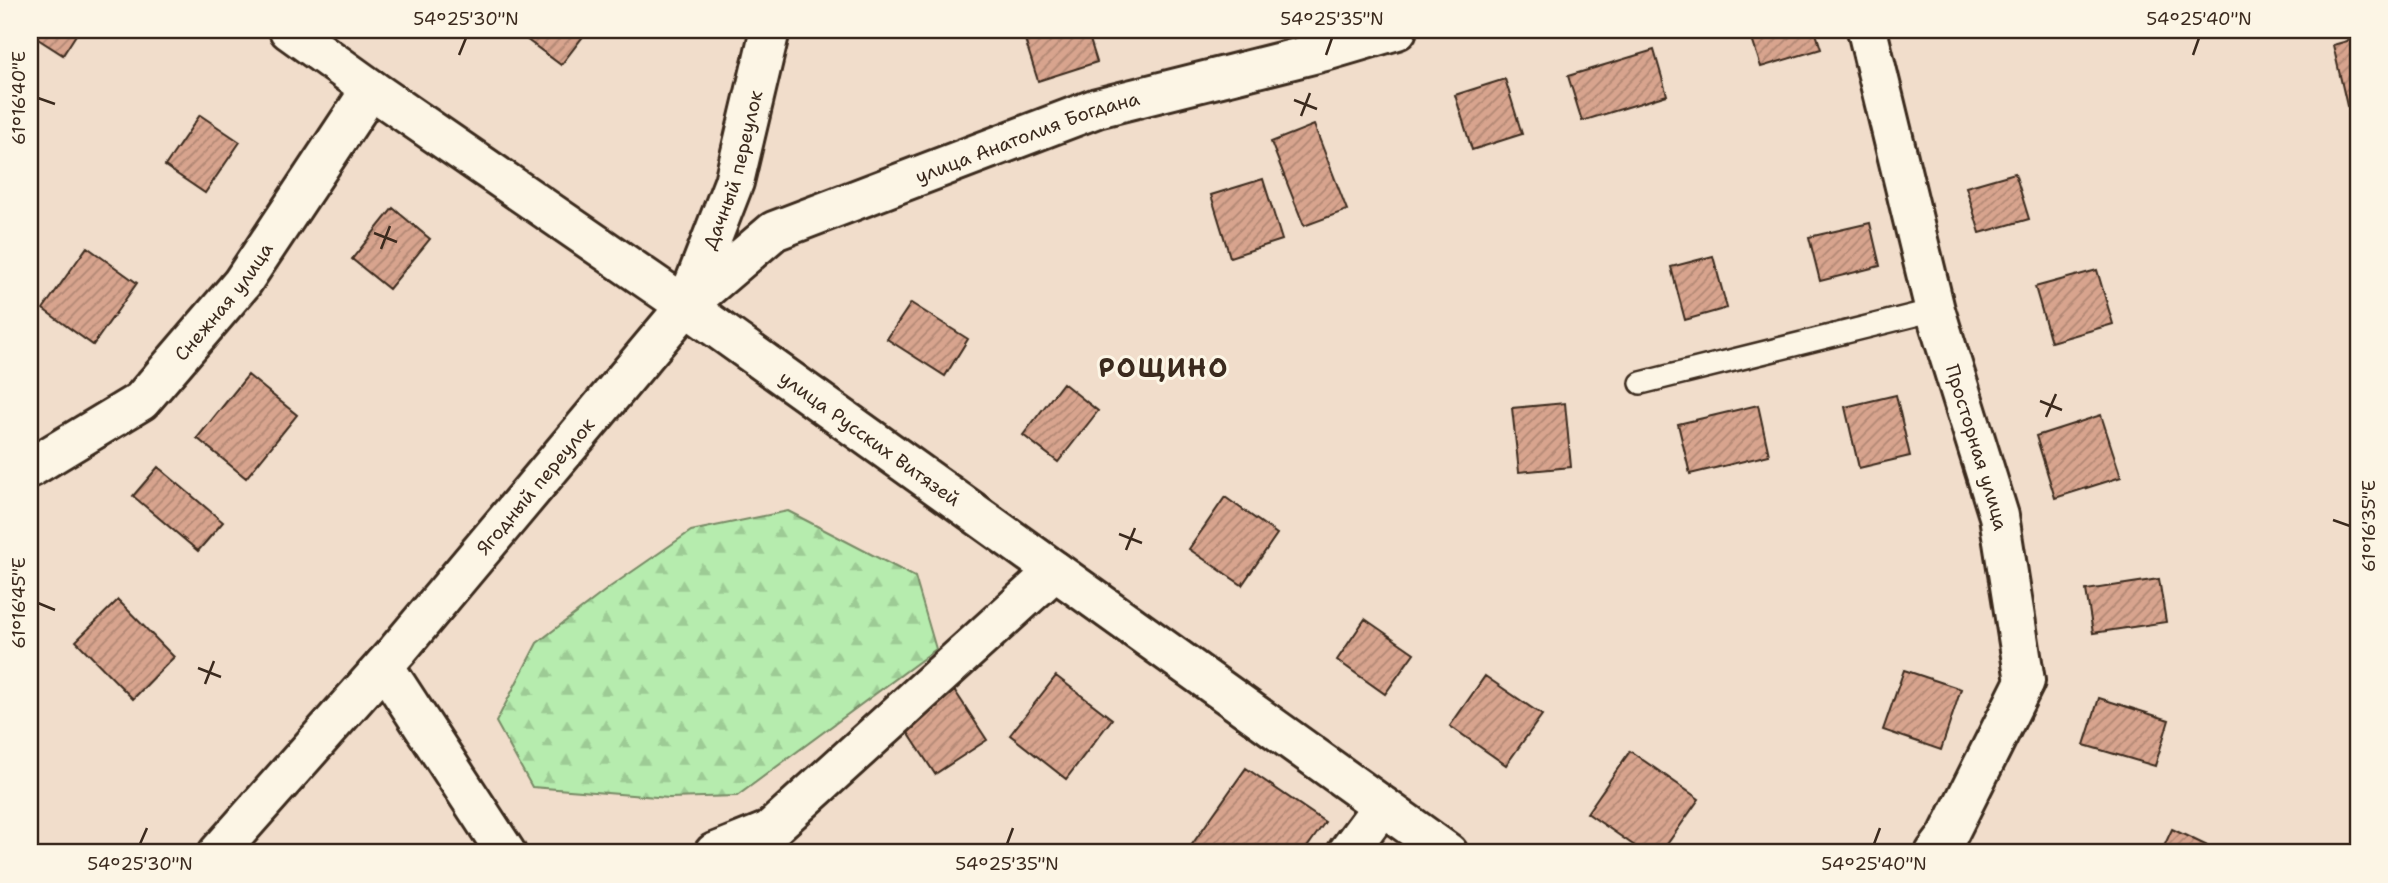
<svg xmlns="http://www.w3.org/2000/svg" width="2388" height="883" viewBox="0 0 2388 883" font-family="'Shantell Sans',sans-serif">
	<defs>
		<pattern id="forest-firs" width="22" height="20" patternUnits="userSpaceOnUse" patternTransform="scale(1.75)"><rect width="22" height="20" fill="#b6ecae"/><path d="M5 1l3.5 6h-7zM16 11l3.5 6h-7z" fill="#9dcb95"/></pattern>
		<pattern id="building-hatch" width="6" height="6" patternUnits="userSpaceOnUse" patternTransform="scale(1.75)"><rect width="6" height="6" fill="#d8a48e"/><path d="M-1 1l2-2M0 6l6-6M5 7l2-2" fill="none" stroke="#b08673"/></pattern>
	</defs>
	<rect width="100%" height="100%" fill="#f1ddcb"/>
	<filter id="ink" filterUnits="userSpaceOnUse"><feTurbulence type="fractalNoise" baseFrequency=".0143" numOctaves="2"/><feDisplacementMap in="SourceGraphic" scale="14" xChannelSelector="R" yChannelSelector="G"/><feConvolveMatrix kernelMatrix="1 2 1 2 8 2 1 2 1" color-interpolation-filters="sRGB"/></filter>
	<g filter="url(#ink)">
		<!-- forest -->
		<path fill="url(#forest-firs)" stroke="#788b66" stroke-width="2" d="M788,511L915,577L936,649L737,796L669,798L532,787L496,722L537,643L610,587L691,531Z"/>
		<!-- building -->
		<path fill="url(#building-hatch)" stroke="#3b2a1e" stroke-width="2" d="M30,30H79L63,55L30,34Z
			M514,30H588L561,65Z
			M1022,30H1087L1097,62L1038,81Z
			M1749,30H1815L1821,49L1761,67Z
			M2358,38V103L2347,106L2333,45Z
			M1654,50L1667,95L1582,121L1568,76Z
			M1505,79L1522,134L1472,150L1455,95Z
			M200,115L240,142L205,193L165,166Z
			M1314,125L1347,210L1304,226L1271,142Z
			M2015,173L2029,219L1980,233L1966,187Z
			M1263,179L1282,240L1230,257L1211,195Z
			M393,208L430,239L389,289L352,259Z
			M1870,223L1880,266L1820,281L1809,237Z
			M87,247L137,283L93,345L43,309Z
			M1713,256L1727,308L1685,320L1671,267Z
			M2097,270L2113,324L2051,342L2035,287Z
			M911,303L968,339L945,376L887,339Z
			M248,375L297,415L246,478L197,438Z
			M1063,383L1098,411L1058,462L1023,435Z
			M1896,395L1910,456L1859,468L1845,407Z
			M1565,403L1571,467L1519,472L1512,408Z
			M1758,405L1769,455L1690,474L1678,424Z
			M2101,415L2121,477L2055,498L2036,436Z
			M158,467L223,522L198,551L133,496Z
			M1225,497L1277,534L1242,585L1189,549Z
			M2159,579L2166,622L2093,633L2086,590Z
			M118,600L174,657L133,699L76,641Z
			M1365,619L1414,653L1385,694L1337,660Z
			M1904,670L1961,689L1941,750L1883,730Z
			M1056,676L1112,719L1066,779L1010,735Z
			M1485,676L1542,715L1506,765L1450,726Z
			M955,691L987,740L935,774L903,725Z
			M2099,698L2169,720L2155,766L2084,745Z
			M1630,751L1699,799L1661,853H1645L1587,813Z
			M1246,768L1325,822L1303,853H1186Z
			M2172,829L2222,853H2161Z"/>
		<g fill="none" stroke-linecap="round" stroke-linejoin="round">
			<!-- service casing -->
			<g stroke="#3b2a1e" stroke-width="26">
				<path id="service" d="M1641,383L1935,310"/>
			</g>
			<!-- minor casing -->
			<g stroke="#3b2a1e" stroke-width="44">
				<g id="minor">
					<path id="s1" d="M289,30L371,89L686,306L1448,853"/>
					<path id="s2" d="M1867,30L1935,310L1999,516L2025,681L1947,837L1935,853"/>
					<path id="s3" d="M688,300L734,182L770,30"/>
					<path id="s4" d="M30,468L141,401L242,283L371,89"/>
					<path d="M384,666L506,853"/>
					<path id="s5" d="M218,853L397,651L686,306L774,231L1097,108L1329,50L1397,30"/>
					<path d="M714,853L769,831L1055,571"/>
					<path d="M1347,853L1382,806"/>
				</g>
			</g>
			<!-- service -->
			<use href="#service" stroke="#fcf5e5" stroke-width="21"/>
			<!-- minor -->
			<use href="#minor" stroke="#fcf5e5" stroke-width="38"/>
		</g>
	</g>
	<!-- ticks -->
	<path fill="none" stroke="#3b2a1e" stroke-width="2.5" d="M459,55L466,38M1326,55L1332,38M2193,55L2199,38M38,98L55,104M1294,100L1317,109M1301,116L1310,93M374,233L397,242M381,249L390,226M2040,401L2062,410M2046,417L2056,394M2333,520L2350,526M1119,534L1142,543M1126,550L1135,528M38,603L55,610M198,668L221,677M205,684L214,661M140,844L147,828M1007,844L1013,828M1874,844L1880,828"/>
	<g text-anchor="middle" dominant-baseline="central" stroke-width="6" stroke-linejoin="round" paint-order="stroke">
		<!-- street labels -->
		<g font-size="19" fill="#3b2a1e" stroke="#fcf5e5">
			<text stroke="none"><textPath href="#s5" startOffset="1106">улица Анатолия Богдана</textPath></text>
			<text stroke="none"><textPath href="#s3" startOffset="138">Дачный переулок</textPath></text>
			<text stroke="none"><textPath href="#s4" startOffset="259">Снежная улица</textPath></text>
			<text stroke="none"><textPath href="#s1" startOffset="710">улица Русских Витязей</textPath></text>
			<text stroke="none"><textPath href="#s2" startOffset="432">Просторная улица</textPath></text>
			<text stroke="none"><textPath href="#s5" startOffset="485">Ягодный переулок</textPath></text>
		</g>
		<!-- district labels -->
		<g font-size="26" font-weight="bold" letter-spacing="2" fill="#3b2a1e" stroke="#fcf5e5">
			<text x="1164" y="367">РОЩИНО</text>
		</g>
	</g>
	<!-- margin -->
	<rect width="2388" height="883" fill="none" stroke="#fcf5e5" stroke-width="77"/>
	<rect x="38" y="38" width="2312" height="806" fill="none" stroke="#3b2a1e" stroke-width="2.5"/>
	<g font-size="18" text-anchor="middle" fill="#3b2a1e">
		<text x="466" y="25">54°25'30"N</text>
		<text x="1332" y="25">54°25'35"N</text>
		<text x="2199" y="25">54°25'40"N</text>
		<text transform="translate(19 98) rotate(-90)" y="6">61°16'40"E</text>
		<text transform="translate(2369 526) rotate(-90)" y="6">61°16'35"E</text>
		<text transform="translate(19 603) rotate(-90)" y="6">61°16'45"E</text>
		<text x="140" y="870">54°25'30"N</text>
		<text x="1007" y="870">54°25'35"N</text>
		<text x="1874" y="870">54°25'40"N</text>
	</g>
</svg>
